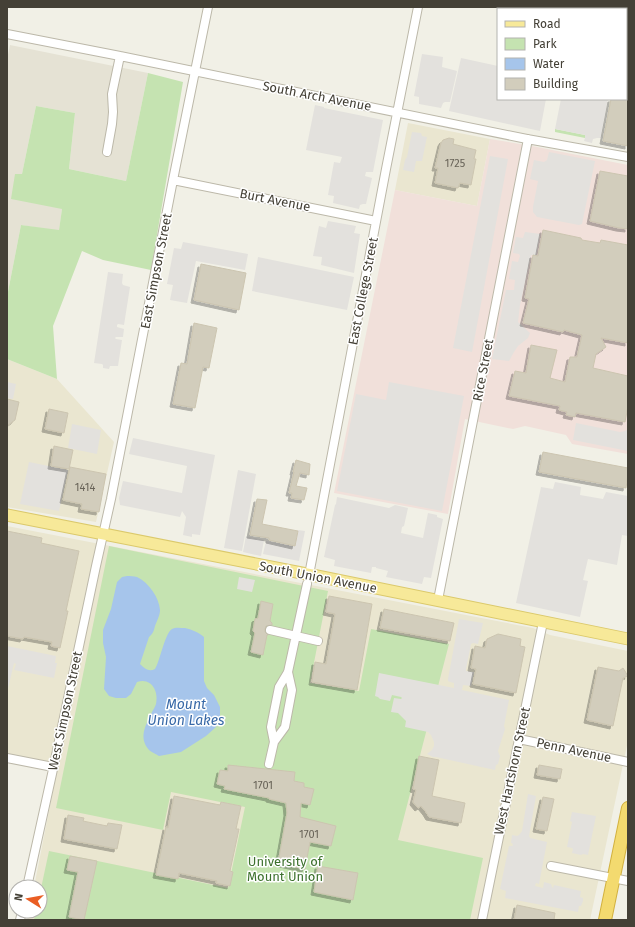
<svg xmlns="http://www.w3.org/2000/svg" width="635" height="927" viewBox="0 0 635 927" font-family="'Fira Sans',sans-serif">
	<defs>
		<filter id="shadow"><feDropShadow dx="-3" dy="3" stdDeviation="0" flood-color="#0004"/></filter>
	</defs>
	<rect width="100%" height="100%" fill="#f1f0e6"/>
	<!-- residential -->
	<path fill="#e5e2d4" d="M10,45L148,73L126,181L69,169L75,113L36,106L22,174L62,209L59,231L21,225L7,297V59Z"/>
	<!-- education -->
	<path fill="#eae6d0" d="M408,123L490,139L477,206L395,190Z
		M7,359L57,379L114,442L96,522L7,507Z
		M7,526L533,628L550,635L628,651V741L590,920H27L29,911H40V887H34L58,765L7,754Z"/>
	<!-- medical -->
	<path fill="#f1e0da" d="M490,139L532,146L628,165V454L572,444L566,435L525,426L513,429L465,419L448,514L334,493L395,190L477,206Z"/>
	<!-- green -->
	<path fill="#c5e3b1" d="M148,73L183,82L151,270L103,260L82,251L53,326L57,379L7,359V297L21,225L59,230L62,209L11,199L15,174H22L36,106L75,113L69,169L126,181Z
		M555,129L585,135V138L555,132Z
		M109,546L328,591L310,683L359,691L371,629L449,644L398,840L483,858L470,920H34L36,911H40V893L49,851L228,888L245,807L171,792L163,830L56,808Z"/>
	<!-- parking -->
	<path fill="#e3e1dd" d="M422,54L443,57L442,67L457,71L450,102H445L443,103L441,108L419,104V97L414,96Z
		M461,58L498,66V99H546L540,131L449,111Z
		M561,99H608L601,138H597L593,139L592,143L584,141L585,138V135L555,129Z
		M315,105L324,107V108L383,120L373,172H366L365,176L372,178L366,204H363L360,205L359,209L333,203L334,196L328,195L334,162L340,163L342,157L306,150Z
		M412,132L421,133L422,136L427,137L422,161H416L414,172L403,170L405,160L407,157Z
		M549,152L595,161L582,224L579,225L537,217L533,212V207L538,181L530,179L534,160L544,162L547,160Z
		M490,156L508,159L472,352L453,348Z
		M328,221L356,226L354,233L360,234L354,273L321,265L322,257L313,256L319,226L326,228Z
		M525,232L540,234L536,256L531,255L520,305L518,322L530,333L528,338L518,346L514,352L509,361L492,359L506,290H514L515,280L509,279L512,261L518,262L520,256L519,254L513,253L516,237L523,238Z
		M183,242L248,254L245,270L196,261L187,303L170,300L173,285L167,284L174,248L181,249Z
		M258,257L354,277L347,310L252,291Z
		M108,272L123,274L122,283L123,285L130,287L124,325L118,324L117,325V327L124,329L123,337H116L115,338L116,339L122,340L118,366H110L109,369L103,368V365L102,364L94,363Z
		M7,382L16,384L13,399L7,398Z
		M389,382L464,396L442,511L337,491L356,394L386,400Z
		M576,423L620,432L625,431L628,429V451L573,440Z
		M72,424L101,430L97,454L68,448Z
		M133,438L215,455L200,535L192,534V537L183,535L186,517L182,511L180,517L120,505L119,498L123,481L182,493L187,466L129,454Z
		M29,462L68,470L59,511L20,504Z
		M238,470L256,474L242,551L224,548Z
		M555,482L581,487L580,495L603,499L606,492L628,496V536L622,535L617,565L588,559L583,580L588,581L580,617L516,603L541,487L553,489Z
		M337,497L389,508L395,505L408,508L404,526L402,527L401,533L423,538L428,513L437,515V517L443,519L431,578L424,577L422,584L386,577L388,571L376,568V567H372L371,573L334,566L335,560L324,557L335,505L336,504Z
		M298,530L305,531L299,561L263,554L266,541L295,546Z
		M246,536L264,540L261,556L243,552Z
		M239,577L255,580L252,592L237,589Z
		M459,619L483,623L478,644L473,643L471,644L466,669V671L474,672L471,686L463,685L462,690L509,700L504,726L505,729L498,751L499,754L500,756L498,764L496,765L495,770L436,757H433L427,754L432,750L434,746V742L431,735L428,732L405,727L406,721L398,713L391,712L394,698L401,699L402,698L401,697L392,695L390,701L380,699L378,697L375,696L379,673L454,688V683L450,682L448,681V679Z
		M7,646L56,656L55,663H57L54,678L14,670L16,664L14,663L7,693Z
		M528,794L536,796L529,836L530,838L547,842L539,884L536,883L535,886L543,888L544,882L551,884L552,887L553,888L554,885L581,891L580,897L583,898V901L581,906H579L578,912L505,898L506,891L500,889L509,846H512L513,845L512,843H511L512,835L517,836L519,835L522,831Z
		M572,812L596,816L588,855L583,854L581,855L572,853L573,849L572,848L567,847L572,822L570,821Z"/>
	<!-- water -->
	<path fill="#a6c5eb" d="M127,576C130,576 134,576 137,577C149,583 159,597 160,610C160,615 157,621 155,626C154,630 153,634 149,637L140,664C145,669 149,672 155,669C160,661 165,633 172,629C175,627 181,628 185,628C193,630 198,632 204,637V681L207,688L214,695L220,707V715L216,727L206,736L181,752L159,756C156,754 151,752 149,750C138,737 146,725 152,712C153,710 155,707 156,704C159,691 151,677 137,682L131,694L126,698H116L109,696L104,689L106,657L103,643V630L111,609L117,582L122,577Z"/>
	<!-- building -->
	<path fill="#d2cdbc" stroke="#ccc5b0" filter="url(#shadow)" d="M611,99H628V146L603,141Z
		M449,138L454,139L453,144L476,150L474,159H476L471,185L460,183L458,188L435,183L438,168H435L441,143L443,140Z
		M600,171L628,176V229L619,228L590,221Z
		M543,230L581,238L582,240L600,243L601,240L628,245V343L601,338L606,347L596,354L593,368L628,376V406L625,422L576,413L575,417L566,415L567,412L559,410L560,406L509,396L515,371L526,373L531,345L557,350L550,378L565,382L570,357H577L582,335L564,330L563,332L523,323L529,299L525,298L533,255L538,256Z
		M201,264L246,273L239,310L194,300Z
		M194,323L217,328L209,368L203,367L195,408L173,404L181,363L187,364Z
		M7,399L19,402L15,420L7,426Z
		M49,409L68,413L64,433L45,429Z
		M54,446L73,450L69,469L51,466Z
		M543,452L628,468V475L626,488L539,472Z
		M296,460L310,464L309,475L300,473L296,486L307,488L304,500L291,498L292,493H289L294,472H293Z
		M70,467L106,474L99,512L81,509L82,504L63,500Z
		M257,499L267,500L262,524L298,531L295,546L269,540V538L250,535Z
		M7,531L42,538L41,543L79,551L66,611H68L60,648L51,646L52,642L24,637L23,639L7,636Z
		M329,596L372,604L357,690L312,682L315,662L326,664L335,614L326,612Z
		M261,601L273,604L270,621L272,623V625L266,626L265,629V632L268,635H267L263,655L251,652L255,633L253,631L255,619L258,618Z
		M384,609L454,623L450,641L380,628Z
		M498,634L521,639L520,646L525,647L516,693L473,684L476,669L471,668L475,646L485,648L487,639Z
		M598,667L619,671L623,668L628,676L623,678L613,726L587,720Z
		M419,756L439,760L432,796L465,803L461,823L429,817L426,812L421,806L418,808L413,802L416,790L413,789Z
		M228,765L295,772L294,781L304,783V787L314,789L310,805L301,803L300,817L336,826L331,846L310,842L305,869L278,863L287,813L286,803L269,799V798L224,789L225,786L217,784L220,770L228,771Z
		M539,765L562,769L560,779L537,775Z
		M174,796L220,805L221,802L241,806L236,829H239L230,871L233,872L230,886L216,883L217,881L179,873L178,879L156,875L166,827L168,828Z
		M543,797L554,799L547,831L536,829Z
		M68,815L84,818L83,821L107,826L108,823L122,825L117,849L64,839Z
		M70,856L97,861L84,920L69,917L78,872L67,870Z
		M318,866L358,873L353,900L314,892Z
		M517,905L555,913L554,920H514Z"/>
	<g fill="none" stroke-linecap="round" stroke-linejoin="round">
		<!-- minor casing -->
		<g stroke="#bcb8a9" stroke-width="10">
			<path id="minor" d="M588,7L598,9
				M626,15H628
				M7,34L120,56L527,139L628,157
				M107,152L112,124L113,112L112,94L120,56
				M173,180L376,221
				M309,575L386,169L418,7
				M438,600L528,139
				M270,630L318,641
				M519,739L628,762
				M274,742L285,727L292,690L288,672
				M7,758L53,767
				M269,764L274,742L271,727L279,687L288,672L307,584
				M551,866L628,881
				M27,887L52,774L96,566L111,499L173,180L208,7
				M20,920L22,911
				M482,920L543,622"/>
		</g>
		<!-- major casing -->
		<g stroke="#dbc96b" stroke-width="13">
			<path id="major" d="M7,515L317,576L628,639"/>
		</g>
		<!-- highway casing -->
		<g stroke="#d2b13f" stroke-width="14">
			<path id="highway" d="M605,920L628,808"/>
		</g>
		<!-- minor -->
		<use href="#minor" stroke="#fff" stroke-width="8"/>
		<!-- major -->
		<use href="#major" stroke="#f7e999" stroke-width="11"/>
		<!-- highway -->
		<use href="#highway" stroke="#f3da6f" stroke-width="12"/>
	</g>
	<g text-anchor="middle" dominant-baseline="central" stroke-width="3" stroke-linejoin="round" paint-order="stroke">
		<!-- number labels -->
		<g font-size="11" fill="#686358">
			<text x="455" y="163">1725</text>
			<text x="85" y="487">1414</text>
			<text x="263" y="785">1701</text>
			<text x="309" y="834">1701</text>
		</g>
		<!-- street labels -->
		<g font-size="13" fill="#444036" stroke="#fff">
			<text transform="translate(317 96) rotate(11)">South Arch Avenue</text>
			<text transform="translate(275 200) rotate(11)">Burt Avenue</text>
			<text transform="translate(156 271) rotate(-79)">East Simpson Street</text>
			<text transform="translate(363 291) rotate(-79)">East College Street</text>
			<text transform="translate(483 370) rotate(-79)">Rice Street</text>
			<text transform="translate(318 577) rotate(11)">South Union Avenue</text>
			<text transform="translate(65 711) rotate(-78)">West Simpson Street</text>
			<text transform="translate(574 750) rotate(12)">Penn Avenue</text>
			<text transform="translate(512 771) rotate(-78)">West Hartshorn Street</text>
		</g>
		<!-- park labels -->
		<g font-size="13" fill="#3d712d" stroke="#fff">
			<text x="285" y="861">University of<tspan x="285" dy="15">Mount Union</tspan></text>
		</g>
		<!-- water labels -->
		<g font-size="14" font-style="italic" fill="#3768a7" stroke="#fff">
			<text x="186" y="704">Mount<tspan x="186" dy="16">Union Lakes</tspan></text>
		</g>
	</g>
	<!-- border -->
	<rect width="635" height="927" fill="none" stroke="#444036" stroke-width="16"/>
	<!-- legend -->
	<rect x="497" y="8" width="130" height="92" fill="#ffffff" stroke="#b4b3af"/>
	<rect x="505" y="21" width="20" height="6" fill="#f7e999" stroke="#b4b3af"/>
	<text x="533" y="28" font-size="12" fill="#444036">Road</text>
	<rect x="505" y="38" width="20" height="12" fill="#c5e3b1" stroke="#b4b3af"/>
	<text x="533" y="48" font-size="12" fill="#444036">Park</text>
	<rect x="505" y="58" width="20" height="12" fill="#a6c5eb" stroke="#b4b3af"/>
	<text x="533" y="68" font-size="12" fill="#444036">Water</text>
	<rect x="505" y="78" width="20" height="12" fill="#d2cdbc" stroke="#b4b3af"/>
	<text x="533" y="88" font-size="12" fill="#444036">Building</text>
	<!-- north arrow -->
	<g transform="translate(28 899) rotate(281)"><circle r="19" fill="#ffffff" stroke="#b4b3af"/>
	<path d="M0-3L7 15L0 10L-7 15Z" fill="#ea5e24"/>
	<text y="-6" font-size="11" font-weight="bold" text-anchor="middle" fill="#444036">N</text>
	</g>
</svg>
